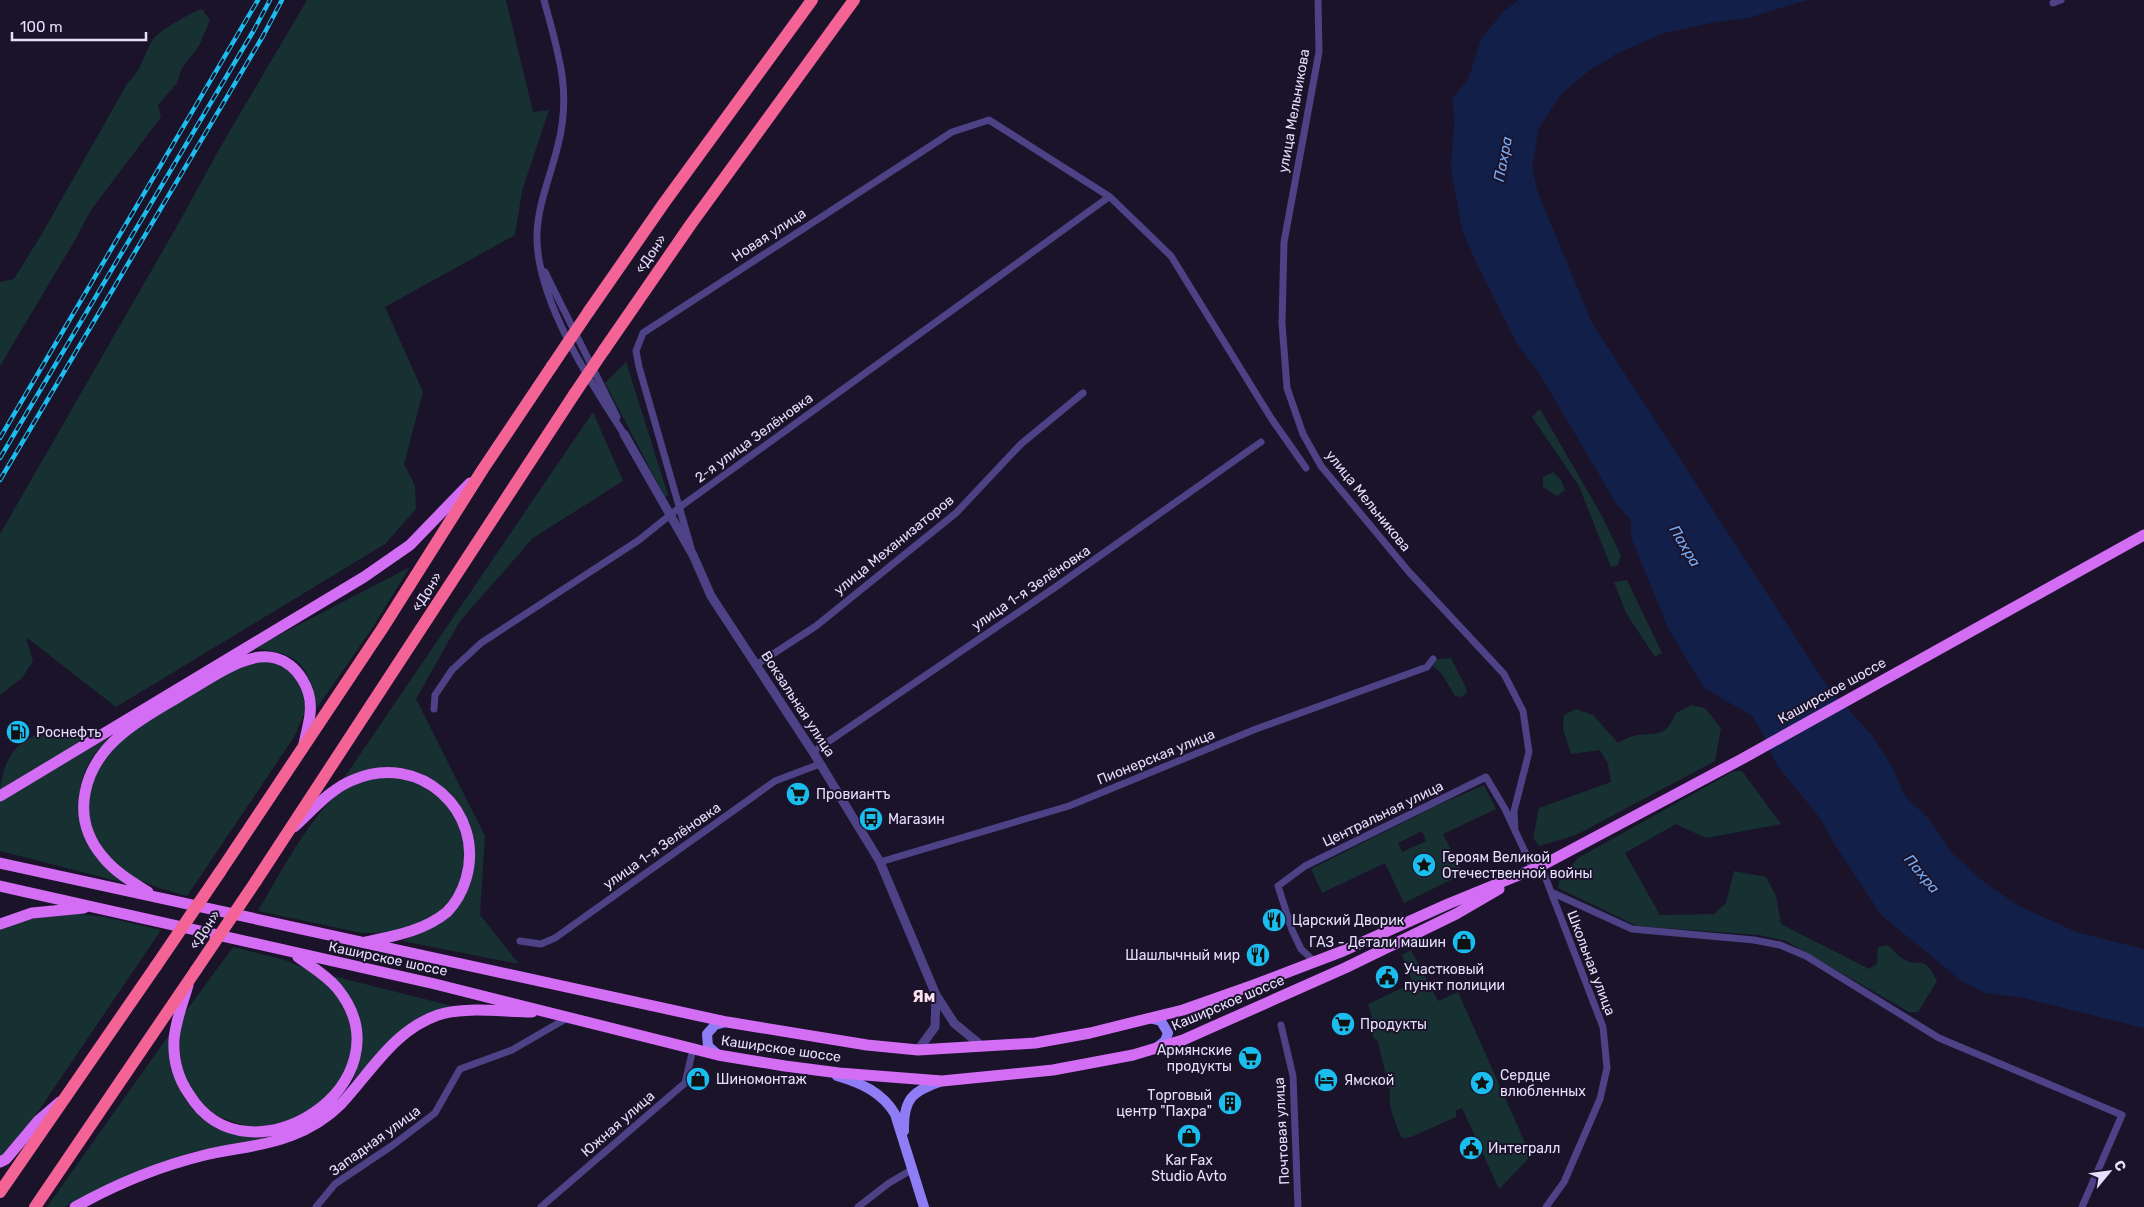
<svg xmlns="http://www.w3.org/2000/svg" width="2144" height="1207" viewBox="0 0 2144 1207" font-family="Rubik,sans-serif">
	<rect width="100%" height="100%" fill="#1a132a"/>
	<!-- green -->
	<path fill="#173133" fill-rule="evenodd" d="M307,0H506L533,112L549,110L522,191L515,235L385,307L423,392L404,464L415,486L416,509L385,544L116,707L26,637L33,661L22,678L0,695V534L176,228L221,146Z
		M202,9L210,20L199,46L182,68L177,83L158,105L161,117L91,210L75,240L0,366V282L14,279L43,232L127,84C144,68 143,52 155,37C164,28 190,13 202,9Z
		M626,362L668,495L665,497L605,383Z
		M1540,409L1602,516L1621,556L1618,565L1611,567L1579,486L1532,417Z
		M593,412L623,481L533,538L460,621L416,699L485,836L480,915L519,964L402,941C411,937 421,933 429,927C436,923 467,886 471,878C475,870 475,857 474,848C471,807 439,774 400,768C381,765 361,774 344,778Z
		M1553,472L1561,480L1565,490L1557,496L1543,487V477Z
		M410,567L371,630L317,708C307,662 301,655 254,648Z
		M1627,580L1662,653L1655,657L1626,613L1614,582Z
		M1451,658L1466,688L1467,693L1461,697L1455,696L1442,674L1433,666L1437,659Z
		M270,661L288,668L301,685L306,710L294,737L187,896C168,890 148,886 130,875C79,844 77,787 116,745C122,739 130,734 137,729C169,706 204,687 238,668L250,663Z
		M1691,705L1705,708L1721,728L1715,761L1576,835L1539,846L1533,838L1539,808L1611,782L1608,764L1600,750L1571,754L1563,729L1564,715L1576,709L1593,715L1618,743C1622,741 1628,737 1633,736C1656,731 1664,741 1676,713Z
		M42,733L71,735L85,739L0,790C3,762 14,741 42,733Z
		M110,737C104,744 97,750 92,758C71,791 76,834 101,863C107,871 117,877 125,883L0,851V801Z
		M1734,771H1742L1781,824L1706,838L1676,824L1625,853L1660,915L1714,914L1726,903L1734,871L1766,877L1776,896L1781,924L1869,969L1877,964L1878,947L1888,945C1893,950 1898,956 1903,959C1919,969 1923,951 1937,981L1918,1012H1909L1786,941L1759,935L1637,926L1558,888L1560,879L1578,858Z
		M402,777L437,793L460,824L466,849L460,886L445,908L422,923L386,933H362L258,911C278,878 318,799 353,784C369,778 385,778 402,777Z
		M1484,785L1496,809L1443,834L1463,874L1404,903L1385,863L1322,893L1311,869L1434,807ZM1422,831L1426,841L1402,852L1398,843Z
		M79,914L104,917L161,930L33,1119L16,1142L0,1157V929L45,915Z
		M233,947L285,960L313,972L333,989L348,1014L354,1041L343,1080L323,1101L290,1121L251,1128L214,1115L193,1094L181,1070L179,1032L184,1014Z
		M1411,950L1438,1001L1458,992L1531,1156L1499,1189L1462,1108L1456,1110V1117L1411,1137L1402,1138C1396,1127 1387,1103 1390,1091L1377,1039H1374L1370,1027L1369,1019L1372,1018L1368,1004L1413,983L1402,955Z
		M333,976L460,1008L393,1037L353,1081C370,1033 360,1016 333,976Z
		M169,1035C172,1052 173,1073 180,1089C196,1125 230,1135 266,1138L193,1152L139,1171L64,1207H47Z"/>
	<!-- water -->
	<path fill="#122049" d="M1519,0H1807L1748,18L1715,22L1661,34L1616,54L1589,71L1561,94L1539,128L1532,167L1538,193L1592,323L1827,686L1871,734L1891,765L1905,796L1929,819L1952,853L1984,882L2019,906L2079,933L2144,949V1028L2024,998L1985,993L1962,981L1882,916L1833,842L1820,818L1776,764L1763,734L1752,716L1704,688L1668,628L1631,537V521L1616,503L1539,373L1517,344L1476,262L1462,230L1451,168L1454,125L1453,97L1468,80L1481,39L1504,11Z"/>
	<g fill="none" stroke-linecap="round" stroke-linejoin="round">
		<!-- minor -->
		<path stroke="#4d4285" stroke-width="7" d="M544,0C558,52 572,91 558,145C551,175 538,203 537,234C535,297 590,382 624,434
			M1318,0L1319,52L1284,242L1282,323L1287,388L1303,434L1321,466L1409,572L1504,674L1523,711L1529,752L1514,811L1515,831
			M2053,3L2061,0
			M545,272L617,417
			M691,548L639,367L636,351L643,333L952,132L989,120L1110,197L1171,256L1271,418L1306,468
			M756,665L816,626L956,513L1021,444L1083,393
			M434,709L435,695L452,670L481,643L639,540L680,507L1106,199
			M813,752L1057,586L1261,442
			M880,862L1069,806L1256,729L1427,667L1433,659
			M1541,866L1603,1027L1607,1068L1600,1099L1564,1182L1546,1207
			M1551,892L1632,929L1754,940L1780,945L1806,956L1939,1038L2122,1115L2082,1207
			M520,941L541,944L555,938L775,781L820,764
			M1315,962L1301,949L1292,930L1278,886L1305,866L1486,777L1505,809L1533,869
			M1281,1025L1293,1076L1298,1207
			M316,1207L335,1184L393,1145L435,1113L460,1069L512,1050L569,1017
			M541,1207L685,1083L693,1049
			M858,1207L889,1183L913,1169"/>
		<!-- tertiary -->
		<path stroke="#4d4285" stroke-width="9" d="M624,434L693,555L711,596L813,752L880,862L936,995L954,1023L983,1047
			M918,1050L935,1027L936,996"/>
		<!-- secondary -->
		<path stroke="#8f7df5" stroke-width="10" d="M1149,1018L1161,1021L1168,1033L1165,1041L1155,1049
			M718,1055L708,1046L707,1034L715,1025L726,1022
			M837,1076C861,1083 882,1092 895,1114L924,1207
			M904,1131C903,1098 913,1091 942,1081"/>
		<!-- primary -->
		<path stroke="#d36ef4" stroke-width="11" d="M0,796L364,577L410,545L470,483
			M294,827C312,811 330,789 353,780C419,751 486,811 466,879C462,892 456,903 447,912C424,931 394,936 366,942
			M0,863L727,1022L867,1045L918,1050L1035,1043L1090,1033L1183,1010L1254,985L1343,951L1448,904L1541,866L1740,760L2144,535
			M0,886L435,984L718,1055L785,1066L839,1073L942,1081L1053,1070L1133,1055L1183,1040L1345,968L1456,914L1499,889
			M148,892C132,882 115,872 103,857C69,817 83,766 122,734C141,718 164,706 185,693C209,680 247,650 275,658C298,664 313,690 310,714C309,724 306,734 304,744
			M0,924L32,913L84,908
			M188,985C183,1003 175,1022 174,1040C173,1060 178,1078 189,1094C248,1191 414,1082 337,988C326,975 312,967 298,957
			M0,1162L6,1159L38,1121L60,1102
			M75,1207C116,1184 160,1166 205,1155C233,1148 263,1147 290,1136C309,1129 327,1118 341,1104C371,1072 394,1030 438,1015C466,1006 502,1012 532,1012"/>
		<!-- motorway -->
		<path stroke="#f36396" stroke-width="12" d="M589,311L664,203L812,0
			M604,350L691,224L854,0
			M220,872L382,629L483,469L552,366
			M256,881L575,393
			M0,1192L156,966
			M35,1207L196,970"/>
		<!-- rail casing -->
		<g stroke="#1abded" stroke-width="4.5">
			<path id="rail" d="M0,438L258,0
				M0,458L254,30L270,0
				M0,480L263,36L282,0"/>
		</g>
		<!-- rail -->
		<use href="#rail" stroke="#1a132a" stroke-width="2.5" stroke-dasharray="8" stroke-linecap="butt"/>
		<!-- motorway-bridge -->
		<path stroke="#f36396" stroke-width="12" d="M552,366L589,311
			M575,393L604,350
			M156,966L220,872
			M196,970L256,881"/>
	</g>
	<!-- icons -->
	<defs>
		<g id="fuel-disc" transform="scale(1.25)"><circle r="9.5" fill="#1abded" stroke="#1a132a"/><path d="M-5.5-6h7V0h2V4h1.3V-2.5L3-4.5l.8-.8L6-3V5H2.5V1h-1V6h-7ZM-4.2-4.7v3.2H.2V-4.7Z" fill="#111"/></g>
		<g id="supermarket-disc" transform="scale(1.25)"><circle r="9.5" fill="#1abded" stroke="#1a132a"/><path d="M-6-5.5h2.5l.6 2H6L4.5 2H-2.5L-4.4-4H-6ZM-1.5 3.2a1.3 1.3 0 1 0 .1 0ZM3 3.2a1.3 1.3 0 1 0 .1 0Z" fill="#111"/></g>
		<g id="bus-disc" transform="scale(1.25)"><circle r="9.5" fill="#1abded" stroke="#1a132a"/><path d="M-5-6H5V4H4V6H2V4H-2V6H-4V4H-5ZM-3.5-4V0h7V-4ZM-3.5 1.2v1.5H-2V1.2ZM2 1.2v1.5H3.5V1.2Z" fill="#111"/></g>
		<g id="sight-disc" transform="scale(1.25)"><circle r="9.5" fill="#1abded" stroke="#1a132a"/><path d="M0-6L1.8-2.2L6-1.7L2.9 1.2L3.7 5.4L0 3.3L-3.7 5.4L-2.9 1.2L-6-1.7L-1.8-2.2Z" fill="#111"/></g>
		<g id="restaurant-disc" transform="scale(1.25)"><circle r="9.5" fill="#1abded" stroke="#1a132a"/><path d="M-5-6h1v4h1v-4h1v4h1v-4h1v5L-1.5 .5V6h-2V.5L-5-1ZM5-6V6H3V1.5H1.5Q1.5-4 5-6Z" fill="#111"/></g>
		<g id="shop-disc" transform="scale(1.25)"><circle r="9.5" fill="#1abded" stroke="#1a132a"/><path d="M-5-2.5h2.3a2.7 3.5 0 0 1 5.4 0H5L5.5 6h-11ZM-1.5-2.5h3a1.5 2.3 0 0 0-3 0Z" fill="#111"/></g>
		<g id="civic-disc" transform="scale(1.25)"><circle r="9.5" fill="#1abded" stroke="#1a132a"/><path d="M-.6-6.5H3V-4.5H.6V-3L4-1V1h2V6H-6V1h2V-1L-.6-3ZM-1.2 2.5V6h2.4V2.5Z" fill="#111"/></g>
		<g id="hotel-disc" transform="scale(1.25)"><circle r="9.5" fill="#1abded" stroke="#1a132a"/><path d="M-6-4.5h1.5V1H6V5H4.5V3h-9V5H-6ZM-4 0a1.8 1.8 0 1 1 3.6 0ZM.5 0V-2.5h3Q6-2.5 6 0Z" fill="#111"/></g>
		<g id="building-disc" transform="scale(1.25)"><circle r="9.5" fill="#1abded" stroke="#1a132a"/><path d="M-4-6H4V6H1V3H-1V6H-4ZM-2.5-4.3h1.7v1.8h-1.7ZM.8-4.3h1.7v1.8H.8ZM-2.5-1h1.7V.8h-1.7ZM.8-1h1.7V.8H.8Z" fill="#111"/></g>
	</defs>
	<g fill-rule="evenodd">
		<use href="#fuel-disc" x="18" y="732"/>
		<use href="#supermarket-disc" x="798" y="794"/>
		<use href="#bus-disc" x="871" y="819"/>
		<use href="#sight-disc" x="1424" y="865"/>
		<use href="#restaurant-disc" x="1274" y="920"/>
		<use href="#shop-disc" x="1464" y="942"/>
		<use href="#restaurant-disc" x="1258" y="955"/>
		<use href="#civic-disc" x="1387" y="977"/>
		<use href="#supermarket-disc" x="1343" y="1024"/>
		<use href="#supermarket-disc" x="1250" y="1058"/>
		<use href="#shop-disc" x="698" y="1079"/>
		<use href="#hotel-disc" x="1326" y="1080"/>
		<use href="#sight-disc" x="1482" y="1083"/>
		<use href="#building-disc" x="1230" y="1103"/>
		<use href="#shop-disc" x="1189" y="1136"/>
		<use href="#civic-disc" x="1471" y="1148"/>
	</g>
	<g text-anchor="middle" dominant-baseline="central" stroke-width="4" stroke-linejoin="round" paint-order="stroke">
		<!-- street labels -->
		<g font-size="14" fill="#e6defc" stroke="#1a132a">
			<text transform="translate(1294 111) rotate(-80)">улица Мельникова</text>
			<text transform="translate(769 235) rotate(-33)">Новая улица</text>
			<text transform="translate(651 254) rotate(-55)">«Дон»</text>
			<text transform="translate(754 438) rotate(-36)">2-я улица Зелёновка</text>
			<text transform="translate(1368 501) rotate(51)">улица Мельникова</text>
			<text transform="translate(894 545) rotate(-39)">улица Механизаторов</text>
			<text transform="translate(1031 588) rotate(-34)">улица 1-я Зелёновка</text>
			<text transform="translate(427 592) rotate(-57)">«Дон»</text>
			<text transform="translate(1832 691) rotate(-29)">Каширское шоссе</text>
			<text transform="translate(798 704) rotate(57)">Вокзальная улица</text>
			<text transform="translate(1156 757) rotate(-22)">Пионерская улица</text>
			<text transform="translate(1383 814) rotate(-26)">Центральная улица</text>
			<text transform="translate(662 846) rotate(-35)">улица 1-я Зелёновка</text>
			<text transform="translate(205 930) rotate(-56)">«Дон»</text>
			<text transform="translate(388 959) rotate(12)">Каширское шоссе</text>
			<text transform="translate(1591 963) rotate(69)">Школьная улица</text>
			<text transform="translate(1228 1003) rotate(-23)">Каширское шоссе</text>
			<text transform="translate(781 1049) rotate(8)">Каширское шоссе</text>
			<text transform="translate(618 1124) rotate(-41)">Южная улица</text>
			<text transform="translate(1282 1131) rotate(-93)">Почтовая улица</text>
			<text transform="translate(375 1141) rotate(-36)">Западная улица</text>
		</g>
		<!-- poi labels -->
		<g font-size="14" fill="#e6defc" stroke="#1a132a" text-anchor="start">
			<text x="36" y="732">Роснефть</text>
			<text x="816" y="794">Провиантъ</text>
			<text x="888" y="819">Магазин</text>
			<text x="1442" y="857">Героям Великой<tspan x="1442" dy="16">Отечественной войны</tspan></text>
			<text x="1292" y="920">Царский Дворик</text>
			<text x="1446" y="942" text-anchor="end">ГАЗ - Детали машин</text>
			<text x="1240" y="955" text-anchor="end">Шашлычный мир</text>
			<text x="1404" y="969">Участковый<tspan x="1404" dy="16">пункт полиции</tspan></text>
			<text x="1360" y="1024">Продукты</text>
			<text x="1232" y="1050" text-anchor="end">Армянские<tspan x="1232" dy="16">продукты</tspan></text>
			<text x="1500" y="1075">Сердце<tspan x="1500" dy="16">влюбленных</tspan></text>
			<text x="716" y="1079">Шиномонтаж</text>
			<text x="1344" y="1080">Ямской</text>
			<text x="1212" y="1095" text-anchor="end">Торговый<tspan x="1212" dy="16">центр "Пахра"</tspan></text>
			<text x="1488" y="1148">Интегралл</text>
			<text x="1189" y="1160" text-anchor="middle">Kar Fax<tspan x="1189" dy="16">Studio Avto</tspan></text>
		</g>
		<!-- water labels -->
		<g font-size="15" font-style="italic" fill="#75a9f4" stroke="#1a132a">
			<text transform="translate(1503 159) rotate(-79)">Пахра</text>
			<text transform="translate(1685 546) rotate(59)">Пахра</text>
			<text transform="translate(1922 874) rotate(50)">Пахра</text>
		</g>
		<!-- quarter labels -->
		<g font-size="16" font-weight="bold" fill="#fde0ef" stroke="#1a132a">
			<text x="924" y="996">Ям</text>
		</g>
	</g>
	<!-- north arrow -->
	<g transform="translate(2109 1172) rotate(61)" stroke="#1a132a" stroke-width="4" paint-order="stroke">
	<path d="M0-4L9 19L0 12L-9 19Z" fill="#e6defc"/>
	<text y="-8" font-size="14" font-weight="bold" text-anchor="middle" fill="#e6defc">С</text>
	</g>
	<!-- scale -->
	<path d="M12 32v8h134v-8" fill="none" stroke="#e6defc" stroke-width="2.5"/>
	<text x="20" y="32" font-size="15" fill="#e6defc" stroke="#1a132a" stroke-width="4" paint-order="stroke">100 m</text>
</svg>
